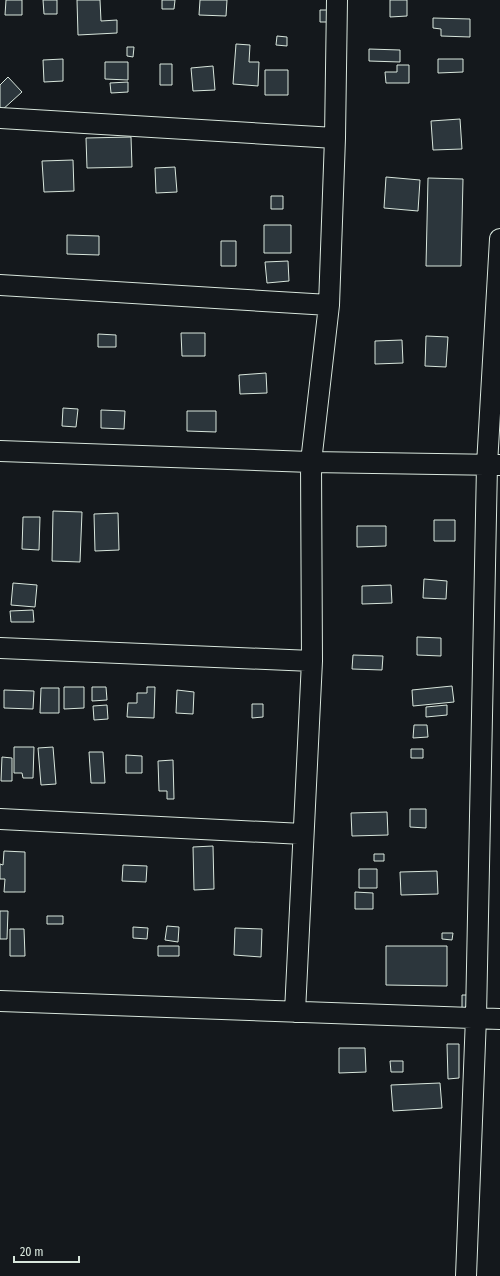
<svg xmlns="http://www.w3.org/2000/svg" width="500" height="1276" viewBox="0 0 500 1276" font-family="'Fira Sans Condensed',sans-serif">
	<rect width="100%" height="100%" fill="#14181c"/>
	<!-- building -->
	<path fill="#2c363c" stroke="#d8e6dc" d="M6,0H22V15H5Z
		M43,0H57V14H44Z
		M77,0H100L101,21L117,20V33L78,35Z
		M162,0H175L174,9H162Z
		M200,0H227L226,16L199,15Z
		M390,0H407V16L390,17Z
		M320,10H333V22H320Z
		M433,18L470,19V37L441,36V29L433,28Z
		M277,36L287,37V46L276,45Z
		M236,44L250,45L249,62H259L258,86L233,84Z
		M127,47H134L133,57L127,56Z
		M369,49L400,50V62L369,61Z
		M63,59V81L44,82L43,60Z
		M438,59H463V72L438,73Z
		M105,62H128V80L105,79Z
		M160,64H172V85H160Z
		M397,65H409V83H386L385,72H397Z
		M213,66L215,90L193,91L191,68Z
		M265,70H288V95H265Z
		M8,77L22,92L1,111L0,110V85Z
		M128,82V92L111,93L110,83Z
		M460,119L462,149L433,150L431,121Z
		M131,137L132,167L87,168L86,138Z
		M73,160L74,191L44,192L42,161Z
		M175,167L177,192L156,193L155,168Z
		M386,177L420,180L418,211L384,208Z
		M428,178L463,179L461,266H426Z
		M271,196H283V209H271Z
		M264,225H291V253H264Z
		M67,235L99,236V255L67,254Z
		M221,241H236V266H221Z
		M288,261L289,281L267,283L265,262Z
		M181,333H205V356H182Z
		M98,334L116,335V347H98Z
		M426,336L448,337L446,367L425,366Z
		M402,340L403,363L375,364V341Z
		M266,373L267,393L240,394L239,375Z
		M63,408L78,409L76,427L62,426Z
		M101,410L125,411L124,429L101,428Z
		M187,411H216V432L187,431Z
		M53,511L82,512L80,562L52,561Z
		M118,513L119,550L95,551L94,514Z
		M23,517H40L39,550L22,549Z
		M434,520H455V541H434Z
		M357,526H386V546L357,547Z
		M424,579L447,581L446,599L423,598Z
		M13,583L37,585L35,607L11,605Z
		M391,585L392,603L362,604V586Z
		M33,610L34,622H11L10,611Z
		M417,637L441,638V656L417,655Z
		M353,655L383,656L382,670L352,669Z
		M452,686L454,702L413,706L412,690Z
		M64,687H84V708L64,709Z
		M92,687H106L107,700L92,701Z
		M147,687H155L154,718L127,717L128,703H137V693H147Z
		M41,688H59V713H40Z
		M4,690L34,691L33,709L4,708Z
		M177,690L194,692L193,714L176,713Z
		M252,704H263V717L252,718Z
		M107,705L108,719L94,720L93,706Z
		M447,705V715L426,717V707Z
		M414,725H427L428,737L413,738Z
		M14,747H34L33,778H23L22,773H14Z
		M53,747L56,784L41,785L38,748Z
		M411,749H423V758H411Z
		M89,752H103L105,783H91Z
		M126,755L142,756V773H126Z
		M2,757L12,758V781H1Z
		M173,760L174,799H167V791H159L158,761Z
		M410,809H426V828L410,827Z
		M387,812L388,835L352,836L351,813Z
		M213,846L214,889L194,890L193,847Z
		M4,851L25,852V892H4L5,879H0V864L3,865Z
		M374,854H384V861H374Z
		M123,865L147,866L146,882L122,881Z
		M359,869H377V888H359Z
		M437,871L438,894L401,895L400,872Z
		M355,892L373,893V909H355Z
		M0,911H8L7,939H0Z
		M47,916H63V924H47Z
		M167,926L179,927L178,942L165,940Z
		M133,927L148,928L147,939L133,938Z
		M235,928L262,929L261,957L234,955Z
		M10,929H24L25,956H10Z
		M442,933H453L452,940L442,939Z
		M158,946H179V956H158Z
		M386,946H447V986L386,985Z
		M462,995H470V1009L462,1008Z
		M447,1044H459V1078L448,1079Z
		M339,1048H365L366,1072L339,1073Z
		M390,1061H403V1072H391Z
		M440,1083L442,1108L393,1111L391,1085Z"/>
	<g fill="none" stroke-linecap="round" stroke-linejoin="round">
		<!-- street casing -->
		<g stroke="#d8e6dc" stroke-width="22">
			<path id="street" d="M0,118L335,138
				M0,285L329,305
				M0,451L311,462L500,465
				M0,648L312,661
				M0,819L303,834
				M0,1001L500,1019
				M295,1012L312,661L311,462L329,305L335,138L337,0
				M466,1276L476,1017L487,465L500,239"/>
		</g>
		<!-- street -->
		<use href="#street" stroke="#14181c" stroke-width="20"/>
	</g>
	<!-- scale -->
	<path d="M14 1256v6h65v-6" fill="none" stroke="#d8e6dc" stroke-width="2"/>
	<text x="20" y="1256" font-size="12" fill="#d8e6dc" stroke="#14181c" stroke-width="3" paint-order="stroke">20 m</text>
</svg>
